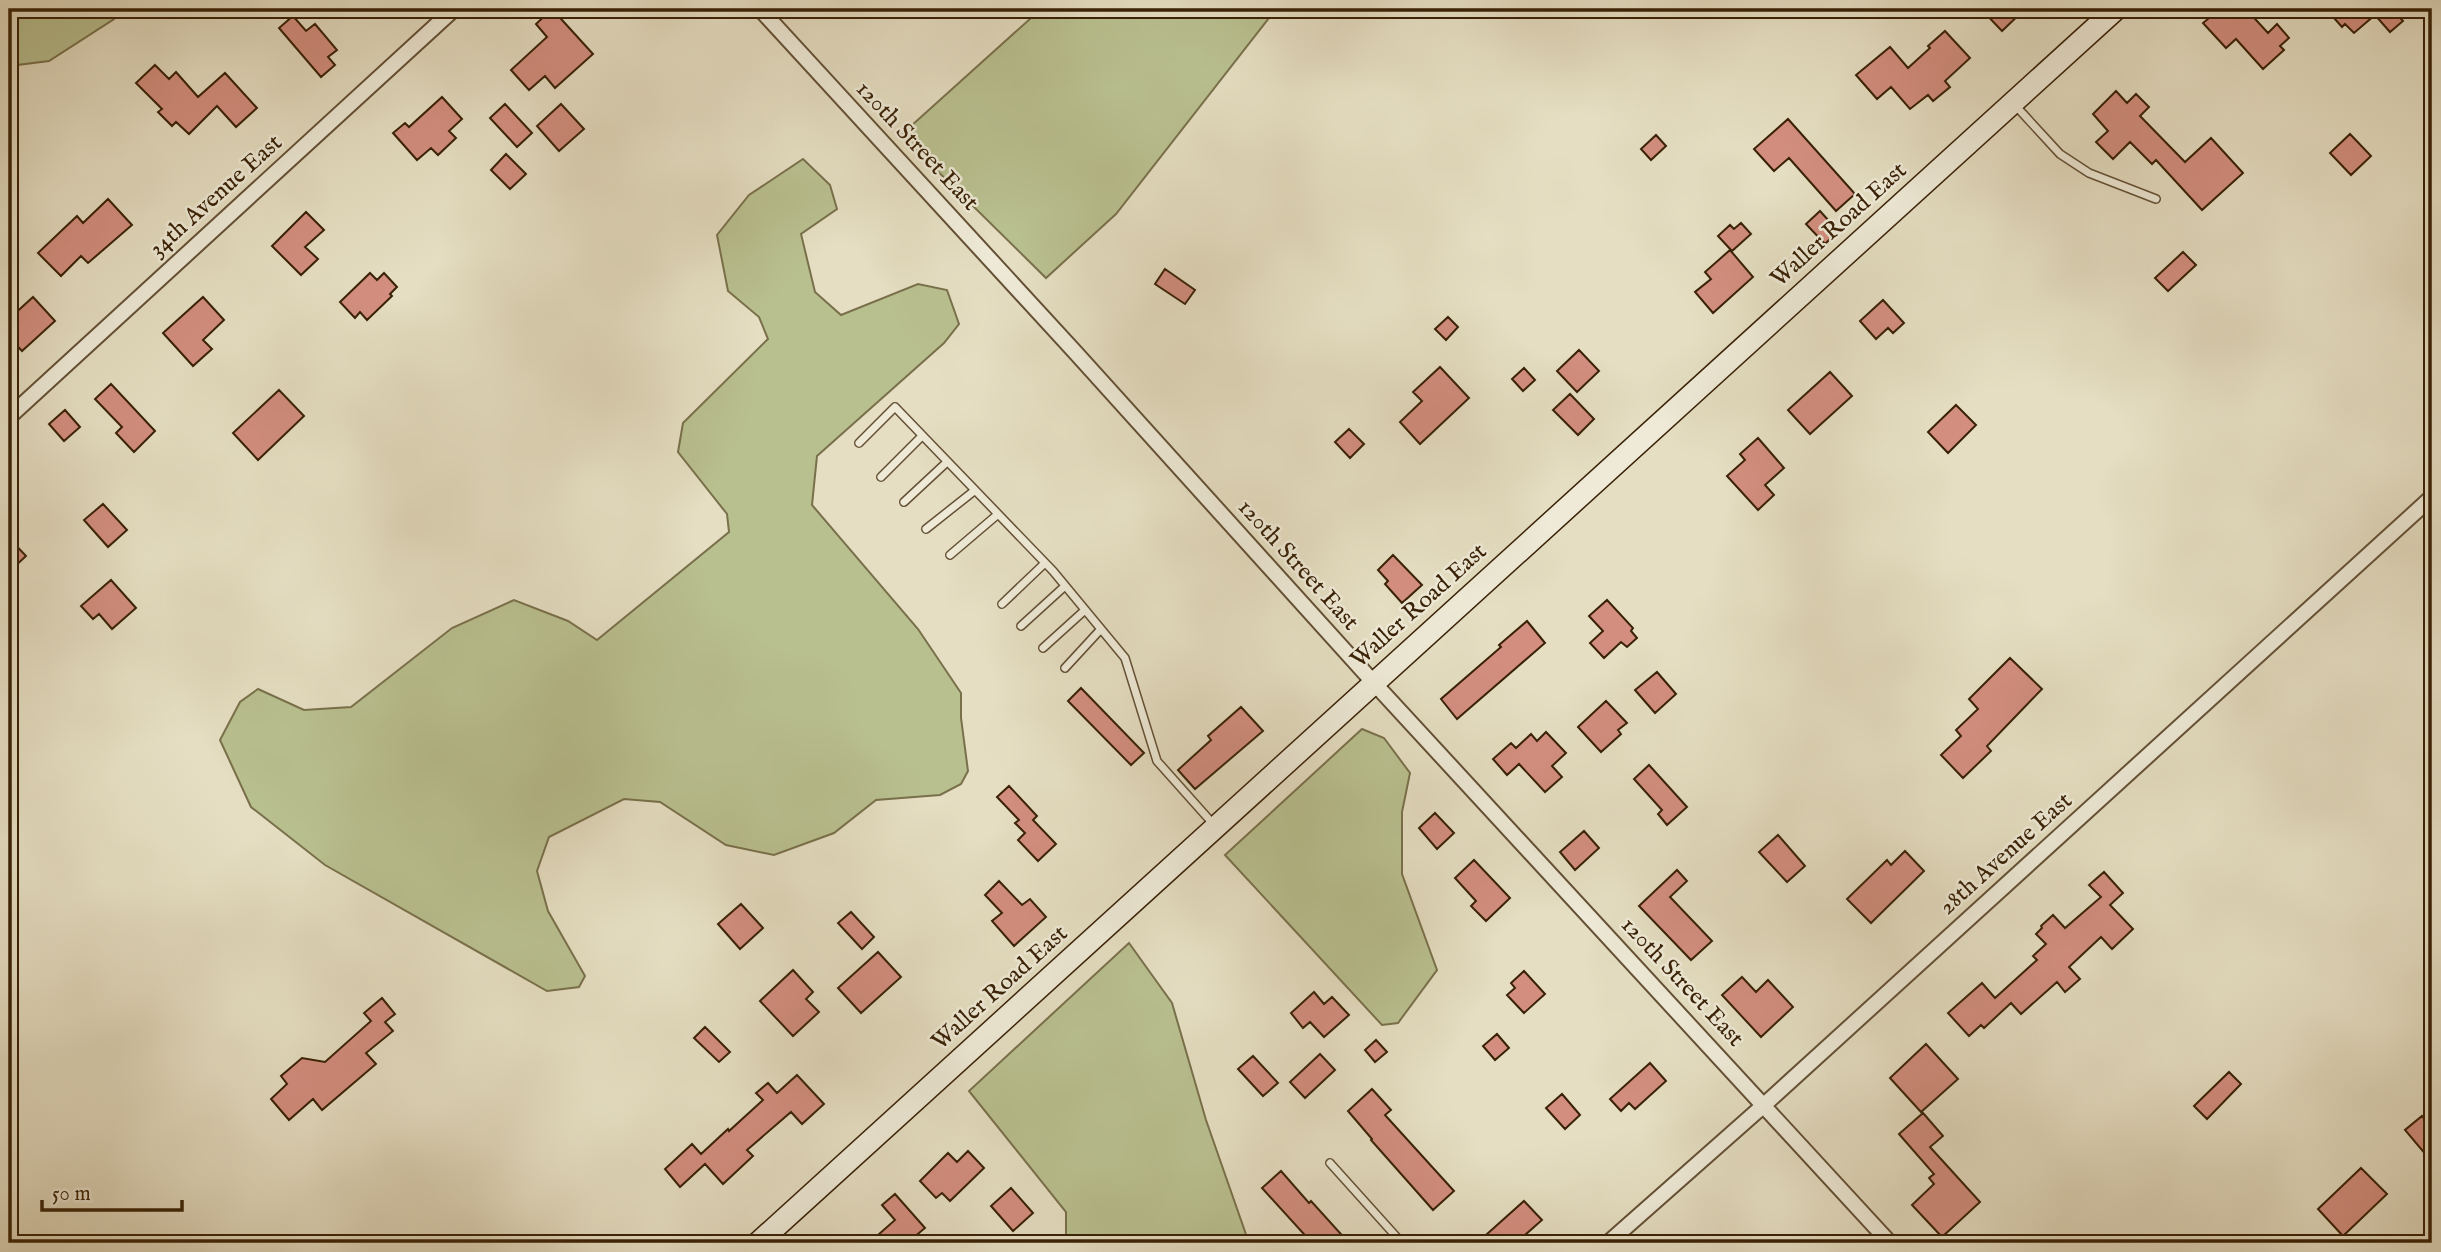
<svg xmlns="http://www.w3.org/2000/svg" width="2441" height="1252" viewBox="0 0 2441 1252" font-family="'IM FELL English',serif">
	<rect width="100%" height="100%" fill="#e5dec2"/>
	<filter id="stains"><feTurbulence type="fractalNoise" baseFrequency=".00286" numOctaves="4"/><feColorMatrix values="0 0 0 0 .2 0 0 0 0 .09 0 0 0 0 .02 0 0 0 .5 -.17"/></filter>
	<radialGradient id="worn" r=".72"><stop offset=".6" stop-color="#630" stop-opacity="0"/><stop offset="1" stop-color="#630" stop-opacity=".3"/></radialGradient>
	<!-- green -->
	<path fill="#b9c090" stroke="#79704b" stroke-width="2" d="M9,9H117L114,19L49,61L9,66Z
		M1041,9H1276L1116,214L1046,278L901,135Z
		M803,159L830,185L837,209L801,234L815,292L841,315L918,284L947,290L959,324L944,343L817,456L812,505L918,629L961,693V718L968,771L961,784L940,795L876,800L834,833L774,855L726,845L660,802L624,799L549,837L537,871L548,911L585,976L579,987L547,991L325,865L251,807L220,740L240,702L258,689L304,710L351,707L452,628L514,600L568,621L597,640L729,532L727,514L678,452L683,423L768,339L759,317L728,291L717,235L749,195Z
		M1362,729L1384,738L1410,773L1402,812V874L1437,970L1398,1023L1382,1025L1225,855Z
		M1129,943L1172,1003L1206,1120L1249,1243H1066V1212L969,1091Z"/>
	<!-- building -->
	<path fill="#d38e7f" stroke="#392106" stroke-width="2" d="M552,9L593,54L555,88L545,76L529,90L511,70L547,37L536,24Z
		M1981,9H2025L2002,31Z
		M2220,9H2246L2268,33L2277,24L2289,38L2280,46L2284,50L2263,69L2236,39L2226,48L2203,23Z
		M2326,9H2392L2403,21L2390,32L2375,15L2354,33L2345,24L2342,27Z
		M293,16L306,31L315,24L337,50L328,57L335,65L321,77L279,28Z
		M1945,31L1970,58L1945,81L1950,87L1933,101L1928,95L1910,109L1891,87L1877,99L1856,75L1890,47L1908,68L1930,48L1928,46Z
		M155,65L169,79L176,72L198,97L225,73L257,108L236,127L217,106L189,134L176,122L172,126L158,112L162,109L136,83Z
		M2116,91L2127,103L2136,94L2149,107L2140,116L2185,162L2211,138L2243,173L2202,210L2156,160L2152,164L2130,142L2113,159L2096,142L2108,131L2093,114Z
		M442,97L462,119L449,131L456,138L438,155L431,148L417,160L393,133L405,123L409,127Z
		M505,104L532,133L517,147L490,118Z
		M561,104L584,129L559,151L537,126Z
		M1788,119L1855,194L1836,211L1789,158L1774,171L1754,149Z
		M2350,134L2371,156L2351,175L2330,153Z
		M1656,135L1666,146L1651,160L1641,149Z
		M506,154L526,174L510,189L491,170Z
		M108,199L132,225L88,263L81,256L61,276L38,253L77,216L83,223Z
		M1820,211L1838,231L1825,244L1806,224Z
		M306,212L324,230L305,247L318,259L301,275L272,246Z
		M1741,223L1751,234L1732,251L1718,236L1730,225L1734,229Z
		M1730,250L1753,277L1713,313L1695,292L1711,279L1705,272Z
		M2183,252L2196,265L2168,291L2155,278Z
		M1165,269L1195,290L1185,304L1155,284Z
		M370,273L377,280L384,273L397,287L390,294L392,296L367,320L360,312L355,318L340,302Z
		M33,297L55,321L22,351L9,337V319Z
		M203,297L224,320L203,340L212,349L193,366L163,333Z
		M1883,300L1904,323L1893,333L1888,328L1876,339L1860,321Z
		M1448,317L1458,327L1446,340L1435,329Z
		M1579,350L1599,371L1577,392L1557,371Z
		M1440,367L1469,398L1420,444L1400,422L1422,401L1413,392Z
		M1524,368L1535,380L1523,391L1512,379Z
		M1830,372L1852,396L1810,434L1788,410Z
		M111,384L155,431L134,452L116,433L122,427L95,399Z
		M279,390L304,416L258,460L233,433Z
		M1570,394L1594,419L1578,435L1553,410Z
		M1956,405L1976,425L1948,453L1928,432Z
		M65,410L80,427L64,441L49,424Z
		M1349,429L1364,444L1350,458L1335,442Z
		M1758,438L1784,468L1765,485L1774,495L1758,510L1727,476L1745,460L1740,454Z
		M103,504L127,530L108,547L84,520Z
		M9,538L26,556L9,572Z
		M1393,555L1422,585L1402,603L1385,584L1388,581L1378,570Z
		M111,580L136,608L112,629L99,614L93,619L81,606Z
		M1607,600L1633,628L1631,631L1637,638L1627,647L1621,642L1604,658L1590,643L1603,631L1589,616Z
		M1527,621L1545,643L1457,719L1441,699L1501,647L1499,645Z
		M2010,658L2042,689L1987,746L1991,751L1963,778L1941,755L1961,736L1956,730L1978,709L1969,699Z
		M1657,672L1676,694L1655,713L1635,690Z
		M1081,688L1144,753L1131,765L1068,701Z
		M1606,701L1627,723L1618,730L1621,734L1601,752L1578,727Z
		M1241,707L1263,731L1195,789L1178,770L1211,740L1208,736Z
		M1546,732L1566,753L1552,766L1562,777L1545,792L1519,764L1507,775L1493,759L1511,743L1516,748L1531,734L1537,741Z
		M1649,765L1687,807L1667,825L1658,814L1662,810L1634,779Z
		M1009,786L1037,816L1033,820L1056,844L1038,861L1018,840L1025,833L1015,823L1019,820L997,797Z
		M1435,813L1454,833L1437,849L1419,828Z
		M1584,831L1599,848L1575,870L1560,852Z
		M1778,835L1805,866L1787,882L1759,852Z
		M1905,851L1924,871L1871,923L1847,899L1887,860L1891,865Z
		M1474,860L1510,898L1486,921L1471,906L1476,901L1455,878Z
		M1677,870L1687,881L1670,897L1712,941L1691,960L1639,906Z
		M2104,872L2123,893L2110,905L2133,929L2112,949L2101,937L2069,967L2080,979L2065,992L2057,982L2021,1014L2011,1003L1984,1028L1981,1025L1969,1036L1948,1013L1982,983L1995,998L2037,960L2033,956L2046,944L2036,934L2042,928L2041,926L2053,915L2065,928L2101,897L2089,885Z
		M999,881L1022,905L1030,899L1046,917L1014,946L992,921L1002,913L985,895Z
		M741,904L763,928L740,949L718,924Z
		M851,912L874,937L862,949L838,923Z
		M878,952L901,977L861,1013L838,988Z
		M793,970L813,992L806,999L819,1012L793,1036L760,1001Z
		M1524,971L1545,994L1524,1013L1507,995L1515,988L1511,983Z
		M1742,977L1756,992L1768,980L1793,1007L1761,1037L1722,995Z
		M1314,992L1324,1004L1332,997L1349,1015L1324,1037L1310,1022L1303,1028L1291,1013Z
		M382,998L395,1014L385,1022L393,1031L366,1053L376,1064L322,1110L313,1099L289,1120L271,1099L287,1084L281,1076L302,1058L325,1062L371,1021L364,1013Z
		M705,1027L730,1052L719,1062L694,1038Z
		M1497,1034L1509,1048L1495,1060L1483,1046Z
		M1376,1040L1387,1052L1375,1062L1365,1050Z
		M1926,1044L1958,1079L1921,1112L1890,1078Z
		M1320,1054L1335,1070L1305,1098L1290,1082Z
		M1253,1056L1278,1083L1263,1096L1238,1069Z
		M1650,1063L1666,1081L1635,1109L1629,1103L1621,1111L1610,1099Z
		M2229,1072L2241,1084L2207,1119L2194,1106Z
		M797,1075L824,1104L802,1124L791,1112L747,1150L753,1156L723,1184L705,1164L680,1187L665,1169L692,1144L701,1154L728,1129L729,1131L763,1100L756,1093L768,1083L777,1093Z
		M1372,1089L1391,1110L1385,1115L1454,1191L1433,1210L1371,1140L1372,1139L1348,1111Z
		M1562,1094L1580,1115L1565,1129L1546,1108Z
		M1923,1113L1943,1136L1930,1147L1980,1202L1942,1237L1912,1205L1934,1184L1929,1178L1934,1174L1899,1134Z
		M2422,1116L2432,1127V1162L2405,1130Z
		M968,1151L984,1168L950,1201L942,1193L936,1198L920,1181L948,1153L957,1162Z
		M2361,1168L2387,1194L2343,1236L2318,1209Z
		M1281,1171L1309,1203L1311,1201L1349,1243H1312L1262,1188Z
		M1011,1188L1033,1213L1013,1231L991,1206Z
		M895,1194L925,1228L907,1243H869L895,1220L882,1205Z
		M1524,1201L1542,1220L1516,1243H1477Z"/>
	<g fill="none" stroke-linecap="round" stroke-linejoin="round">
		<!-- lane casing -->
		<g stroke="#645035" stroke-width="10">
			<path id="lane" d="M2014,104L2060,154L2089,173L2156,199
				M859,443L895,407L1053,571L1125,658L1157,761L1215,826
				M881,477L922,436
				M904,502L947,462
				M926,529L974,491
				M950,555L997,515
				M1002,604L1045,563
				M1021,626L1065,586
				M1043,648L1085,610
				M1065,668L1101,629
				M1330,1163L1402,1243"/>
		</g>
		<!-- street casing -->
		<g stroke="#645035" stroke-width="18">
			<path id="street" d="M760,9L1075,352L1374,683L1890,1243
				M9,417L454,9
				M1608,1243L1764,1105L2432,497
				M2431,1243L2432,1242"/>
		</g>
		<!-- secondary casing -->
		<g stroke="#392106" stroke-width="24">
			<path id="secondary" d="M758,1243L2116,9"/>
		</g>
		<!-- lane -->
		<use href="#lane" stroke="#eeead7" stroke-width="7"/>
		<!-- street -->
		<use href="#street" stroke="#eeead7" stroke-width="14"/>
		<!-- secondary -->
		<use href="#secondary" stroke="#eeead7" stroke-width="21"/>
	</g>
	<g text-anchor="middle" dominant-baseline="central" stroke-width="5" stroke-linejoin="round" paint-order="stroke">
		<!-- street labels -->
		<g font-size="24" fill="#392106" stroke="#eeead7">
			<text transform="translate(917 146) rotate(47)">120th Street East</text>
			<text transform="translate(216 196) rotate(-42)">34th Avenue East</text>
			<text transform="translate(1839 225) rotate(-42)">Waller Road East</text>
			<text transform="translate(1298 565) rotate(48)">120th Street East</text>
			<text transform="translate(1419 606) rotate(-42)">Waller Road East</text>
			<text transform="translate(2006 854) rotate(-42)">28th Avenue East</text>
			<text transform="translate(1682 982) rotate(47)">120th Street East</text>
			<text transform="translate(1000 988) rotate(-42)">Waller Road East</text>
		</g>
	</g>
	<!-- margin -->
	<rect width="2441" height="1252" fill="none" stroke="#e5dec2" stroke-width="35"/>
	<rect x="10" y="10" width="2420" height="1231" fill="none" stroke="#392106" stroke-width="3.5"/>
	<rect x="18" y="18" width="2406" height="1217" fill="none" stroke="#392106" stroke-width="2"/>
	<!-- scale -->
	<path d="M42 1200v10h140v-10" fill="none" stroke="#392106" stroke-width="3.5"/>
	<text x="52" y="1200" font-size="21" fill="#392106" stroke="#eeead7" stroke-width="5" paint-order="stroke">50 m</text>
	<rect width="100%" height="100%" filter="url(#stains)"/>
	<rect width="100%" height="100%" fill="url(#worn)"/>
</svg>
